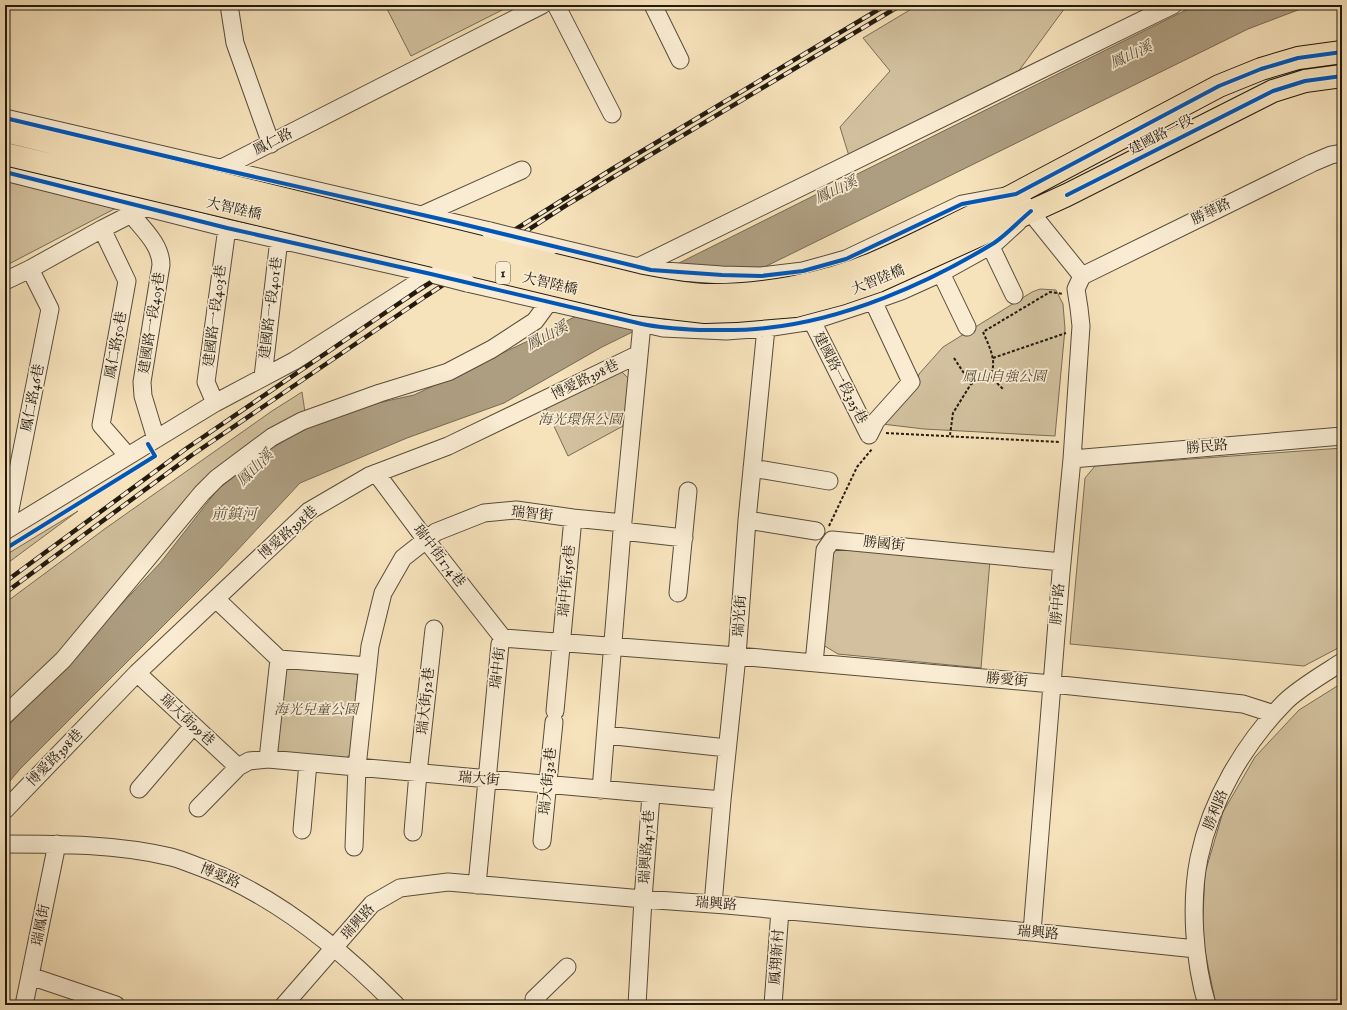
<svg xmlns="http://www.w3.org/2000/svg" width="1347" height="1010" viewBox="0 0 1347 1010" font-family="'IM FELL English','Noto Serif TC',serif">
	<rect width="100%" height="100%" fill="#f6e2bb"/>
	<filter id="stains"><feTurbulence type="fractalNoise" baseFrequency=".005" numOctaves="4"/><feColorMatrix values="0 0 0 0 .2 0 0 0 0 .09 0 0 0 0 .02 0 0 0 .5 -.17"/></filter>
	<radialGradient id="worn" r=".72"><stop offset=".6" stop-color="#630" stop-opacity="0"/><stop offset="1" stop-color="#630" stop-opacity=".3"/></radialGradient>
	<!-- green -->
	<path fill="#d2c09e" stroke="#7a6d56" d="M385,5H512L411,56Z
		M918,5H1067L1015,76L849,156L840,127L890,71L863,38Z
		M5,180L120,206L5,266Z
		M1040,289L1056,290L1063,304L1065,329L1055,436L924,429L882,424L916,385L919,374L943,347L1032,292Z
		M622,372L629,379L623,426L568,456L545,407Z
		M302,392L306,419L204,496L5,711V603L106,528L272,411Z
		M1342,448V646L1304,666L1070,644L1085,478L1095,466Z
		M78,511L5,565V547L9,553Z
		M840,546L990,560L981,668L838,654L823,645L831,553Z
		M283,667L358,674L350,754L344,761L281,755L274,747Z
		M1342,683V1005H1217L1215,1000L1202,937L1205,873L1223,812L1255,757L1299,710Z"/>
	<!-- water -->
	<path fill="#ae9e81" stroke="#766953" d="M1196,5H1311L1248,29L602,347L504,403L407,438L300,483L218,571L20,769L5,787V729L161,562L218,489L272,448L309,426L364,406L414,395L530,340L661,272Z"/>
	<g fill="none" stroke-linecap="round" stroke-linejoin="round">
		<!-- minor casing -->
		<g stroke="#584c3a" stroke-width="19">
			<path id="minor" d="M229,5L235,43L271,144
				M556,5L612,114
				M653,5L680,60
				M5,118L490,231
				M5,172L227,228L436,275
				M131,214C143,229 161,245 161,265L142,382L143,396L156,439
				M422,215L522,170
				M102,229L127,281L101,425L128,456
				M990,245L1014,295
				M551,246L651,270L722,275L761,276L803,271L846,259L962,204L1016,194L1082,276
				M638,267L1173,5
				M941,273L967,327
				M1082,276L1312,163L1331,155L1342,153
				M5,281L30,269L102,229L542,5
				M467,283L663,328L726,331L766,328L812,321L873,301L901,291L941,273L995,243L1018,222
				M812,321L869,435
				M263,377L279,239
				M215,403L206,382L227,228
				M869,435L876,421L911,382L873,301
				M1072,459L1342,436
				M752,468L829,481
				M376,473L426,540L503,638
				M747,520L816,531
				M6,530L50,309L30,269
				M5,531L215,403L294,361L431,274
				M622,531L684,538
				M678,593L688,491
				M216,599L279,659L368,666
				M814,663L825,550L832,540L1062,562
				M137,673L238,767
				M555,711L573,518
				M5,715L63,660L202,493L217,478L272,437L302,421L380,393L448,372L492,349L535,321L549,302
				M606,735L727,748
				M268,759L279,659
				M139,789L193,726
				M601,790L622,531L642,324
				M198,808L238,767L249,761L268,759L722,800
				M5,810L137,673L309,511L369,476L448,446L639,354
				M302,830L308,763
				M413,832L418,773L434,629
				M542,841L554,722
				M5,844C60,844 117,844 171,857C180,859 188,863 197,866C273,893 340,948 396,1005
				M354,847L357,767L370,646L383,593L403,558L436,532L484,513L516,510L573,518L623,523
				M477,885L500,644L503,638L737,656L1052,684L1243,704L1274,714
				M713,904L722,800L737,656L747,520L766,328
				M1032,932L1061,573L1072,459L1081,326L1079,308L1076,289L1082,276
				M30,976L116,1005
				M24,1005L57,844
				M284,1005L372,904L400,888L448,882L643,899L726,905L865,918L1032,932L1196,949
				M540,1005L534,999L567,967
				M637,1005L643,899L651,795
				M773,1005L780,910
				M1207,1005C1194,961 1190,903 1199,858C1211,800 1244,744 1285,702C1299,688 1325,673 1342,662"/>
		</g>
		<!-- major casing -->
		<g stroke="#231a0f" stroke-width="24">
			<path id="major" d="M985,210L1219,86L1261,69L1298,58L1342,52
				M995,228L1067,195L1273,91L1305,81L1342,76"/>
		</g>
		<!-- path -->
		<path stroke="#231a0f" stroke-width="2" stroke-dasharray="3 2" stroke-linecap="butt" d="M954,358L971,384L990,376C998,362 989,346 983,332L1050,292L1063,294
			M993,358L1066,333
			M990,376L1004,390
			M886,433L1059,442
			M950,435L953,413L971,384
			M829,526L857,467L872,449"/>
		<!-- minor -->
		<use href="#minor" stroke="#f9ecd3" stroke-width="17"/>
		<!-- major -->
		<use href="#major" stroke="#f6e2bb" stroke-width="22"/>
		<!-- rail casing -->
		<g stroke="#231a0f" stroke-width="4.5">
			<path id="rail" d="M5,582L187,448L420,289L612,169L886,5
				M5,593L192,455L426,296L565,206L901,5"/>
		</g>
		<!-- rail -->
		<use href="#rail" stroke="#f9ecd3" stroke-width="3" stroke-dasharray="9" stroke-linecap="butt"/>
		<!-- minor-bridge casing -->
		<g stroke="#584c3a" stroke-width="19" stroke-linecap="butt">
			<path id="minor-bridge" d="M490,231L551,246
				M436,275L467,283"/>
		</g>
		<!-- major-bridge casing -->
		<g stroke="#231a0f" stroke-width="24" stroke-linecap="butt">
			<path id="major-bridge" d="M5,131L637,285C659,289 683,294 706,295C759,296 823,285 872,264C910,248 947,228 985,210
				M5,154L635,304L705,312L736,311L795,306L840,294L878,281L995,228"/>
		</g>
		<!-- minor-bridge -->
		<use href="#minor-bridge" stroke="#f9ecd3" stroke-width="17"/>
		<!-- major-bridge -->
		<use href="#major-bridge" stroke="#f6e2bb" stroke-width="22"/>
		<!-- cycleway casing -->
		<g stroke="#f9ecd3" stroke-width="6">
			<path id="cycleway" d="M5,118L220,169L458,223L651,270L722,275L761,276L803,271L846,259L962,204L1016,194L1219,86L1261,69L1298,58L1342,52
				M5,172L227,228L431,274L642,324C661,328 680,329 699,330C721,330 744,331 766,328C844,320 927,284 994,243C1006,235 1019,221 1031,211
				M1067,195L1273,91L1305,81L1342,76
				M5,549L155,456L148,444"/>
		</g>
		<!-- cycleway -->
		<use href="#cycleway" stroke="#0057b8" stroke-width="4"/>
	</g>
	<g text-anchor="middle" dominant-baseline="central" stroke-width="3.5" stroke-linejoin="round" paint-order="stroke">
		<!-- shield labels -->
		<rect fill="#f9ecd3" stroke="#63594a" stroke-width="1" x="496" y="262" width="14" height="22" rx="3"/>
		<g font-size="13" font-weight="bold" fill="#231a0f">
			<text x="503" y="273">1</text>
		</g>
		<!-- street labels -->
		<g font-size="14" fill="#231a0f" stroke="#f9ecd3">
			<text transform="translate(1161 135) rotate(-27)">建國路一段</text>
			<text transform="translate(273 142) rotate(-27)">鳳仁路</text>
			<text transform="translate(234 209) rotate(13)">大智陸橋</text>
			<text transform="translate(1211 212) rotate(-26)">勝華路</text>
			<text transform="translate(878 280) rotate(-22)">大智陸橋</text>
			<text transform="translate(550 284) rotate(13)">大智陸橋</text>
			<text transform="translate(271 308) rotate(-83)">建國路一段401巷</text>
			<text transform="translate(215 316) rotate(-83)">建國路一段403巷</text>
			<text transform="translate(152 323) rotate(-81)">建國路一段405巷</text>
			<text transform="translate(116 345) rotate(-80)">鳳仁路50巷</text>
			<text transform="translate(840 378) rotate(63)">建國路一段325巷</text>
			<text transform="translate(585 380) rotate(-26)">博愛路398巷</text>
			<text transform="translate(33 398) rotate(-79)">鳳仁路46巷</text>
			<text transform="translate(1207 447) rotate(-5)">勝民路</text>
			<text transform="translate(532 514) rotate(6)">瑞智街</text>
			<text transform="translate(288 533) rotate(-41)">博愛路398巷</text>
			<text transform="translate(884 544) rotate(6)">勝國街</text>
			<text transform="translate(439 556) rotate(52)">瑞中街174巷</text>
			<text transform="translate(567 581) rotate(-85)">瑞中街156巷</text>
			<text transform="translate(1058 604) rotate(-85)">勝中路</text>
			<text transform="translate(740 616) rotate(-86)">瑞光街</text>
			<text transform="translate(498 668) rotate(-83)">瑞中街</text>
			<text transform="translate(1007 680) rotate(5)">勝愛街</text>
			<text transform="translate(426 701) rotate(-84)">瑞大街52巷</text>
			<text transform="translate(187 720) rotate(43)">瑞大街99巷</text>
			<text transform="translate(55 758) rotate(-46)">博愛路398巷</text>
			<text transform="translate(479 779) rotate(5)">瑞大街</text>
			<text transform="translate(548 781) rotate(-84)">瑞大街32巷</text>
			<text transform="translate(1216 810) rotate(-68)">勝利路</text>
			<text transform="translate(647 847) rotate(-86)">瑞興路471巷</text>
			<text transform="translate(220 876) rotate(23)">博愛路</text>
			<text transform="translate(716 904) rotate(4)">瑞興路</text>
			<text transform="translate(358 922) rotate(-48)">瑞興路</text>
			<text transform="translate(41 925) rotate(-79)">瑞鳳街</text>
			<text transform="translate(1038 933) rotate(5)">瑞興路</text>
			<text transform="translate(777 957) rotate(-86)">鳳翔新村</text>
		</g>
		<!-- park labels -->
		<g font-size="14" font-style="italic" fill="#584c3a" stroke="#f9ecd3">
			<text x="1004" y="377">鳳山自強公園</text>
			<text x="580" y="420">海光環保公園</text>
			<text x="316" y="710">海光兒童公園</text>
		</g>
		<!-- water labels -->
		<g font-size="15" font-style="italic" fill="#5b4f3d" stroke="#f9ecd3">
			<text transform="translate(1131 55) rotate(-25)">鳳山溪</text>
			<text transform="translate(836 190) rotate(-25)">鳳山溪</text>
			<text transform="translate(547 336) rotate(-28)">鳳山溪</text>
			<text transform="translate(255 468) rotate(-45)">鳳山溪</text>
			<text x="234" y="514">前鎮河</text>
		</g>
	</g>
	<!-- margin -->
	<rect width="1347" height="1010" fill="none" stroke="#f6e2bb" stroke-width="20"/>
	<rect x="6" y="6" width="1335" height="998" fill="none" stroke="#231a0f" stroke-width="2"/>
	<rect x="10" y="10" width="1327" height="990" fill="none" stroke="#231a0f"/>
	<rect width="100%" height="100%" filter="url(#stains)"/>
	<rect width="100%" height="100%" fill="url(#worn)"/>
</svg>
